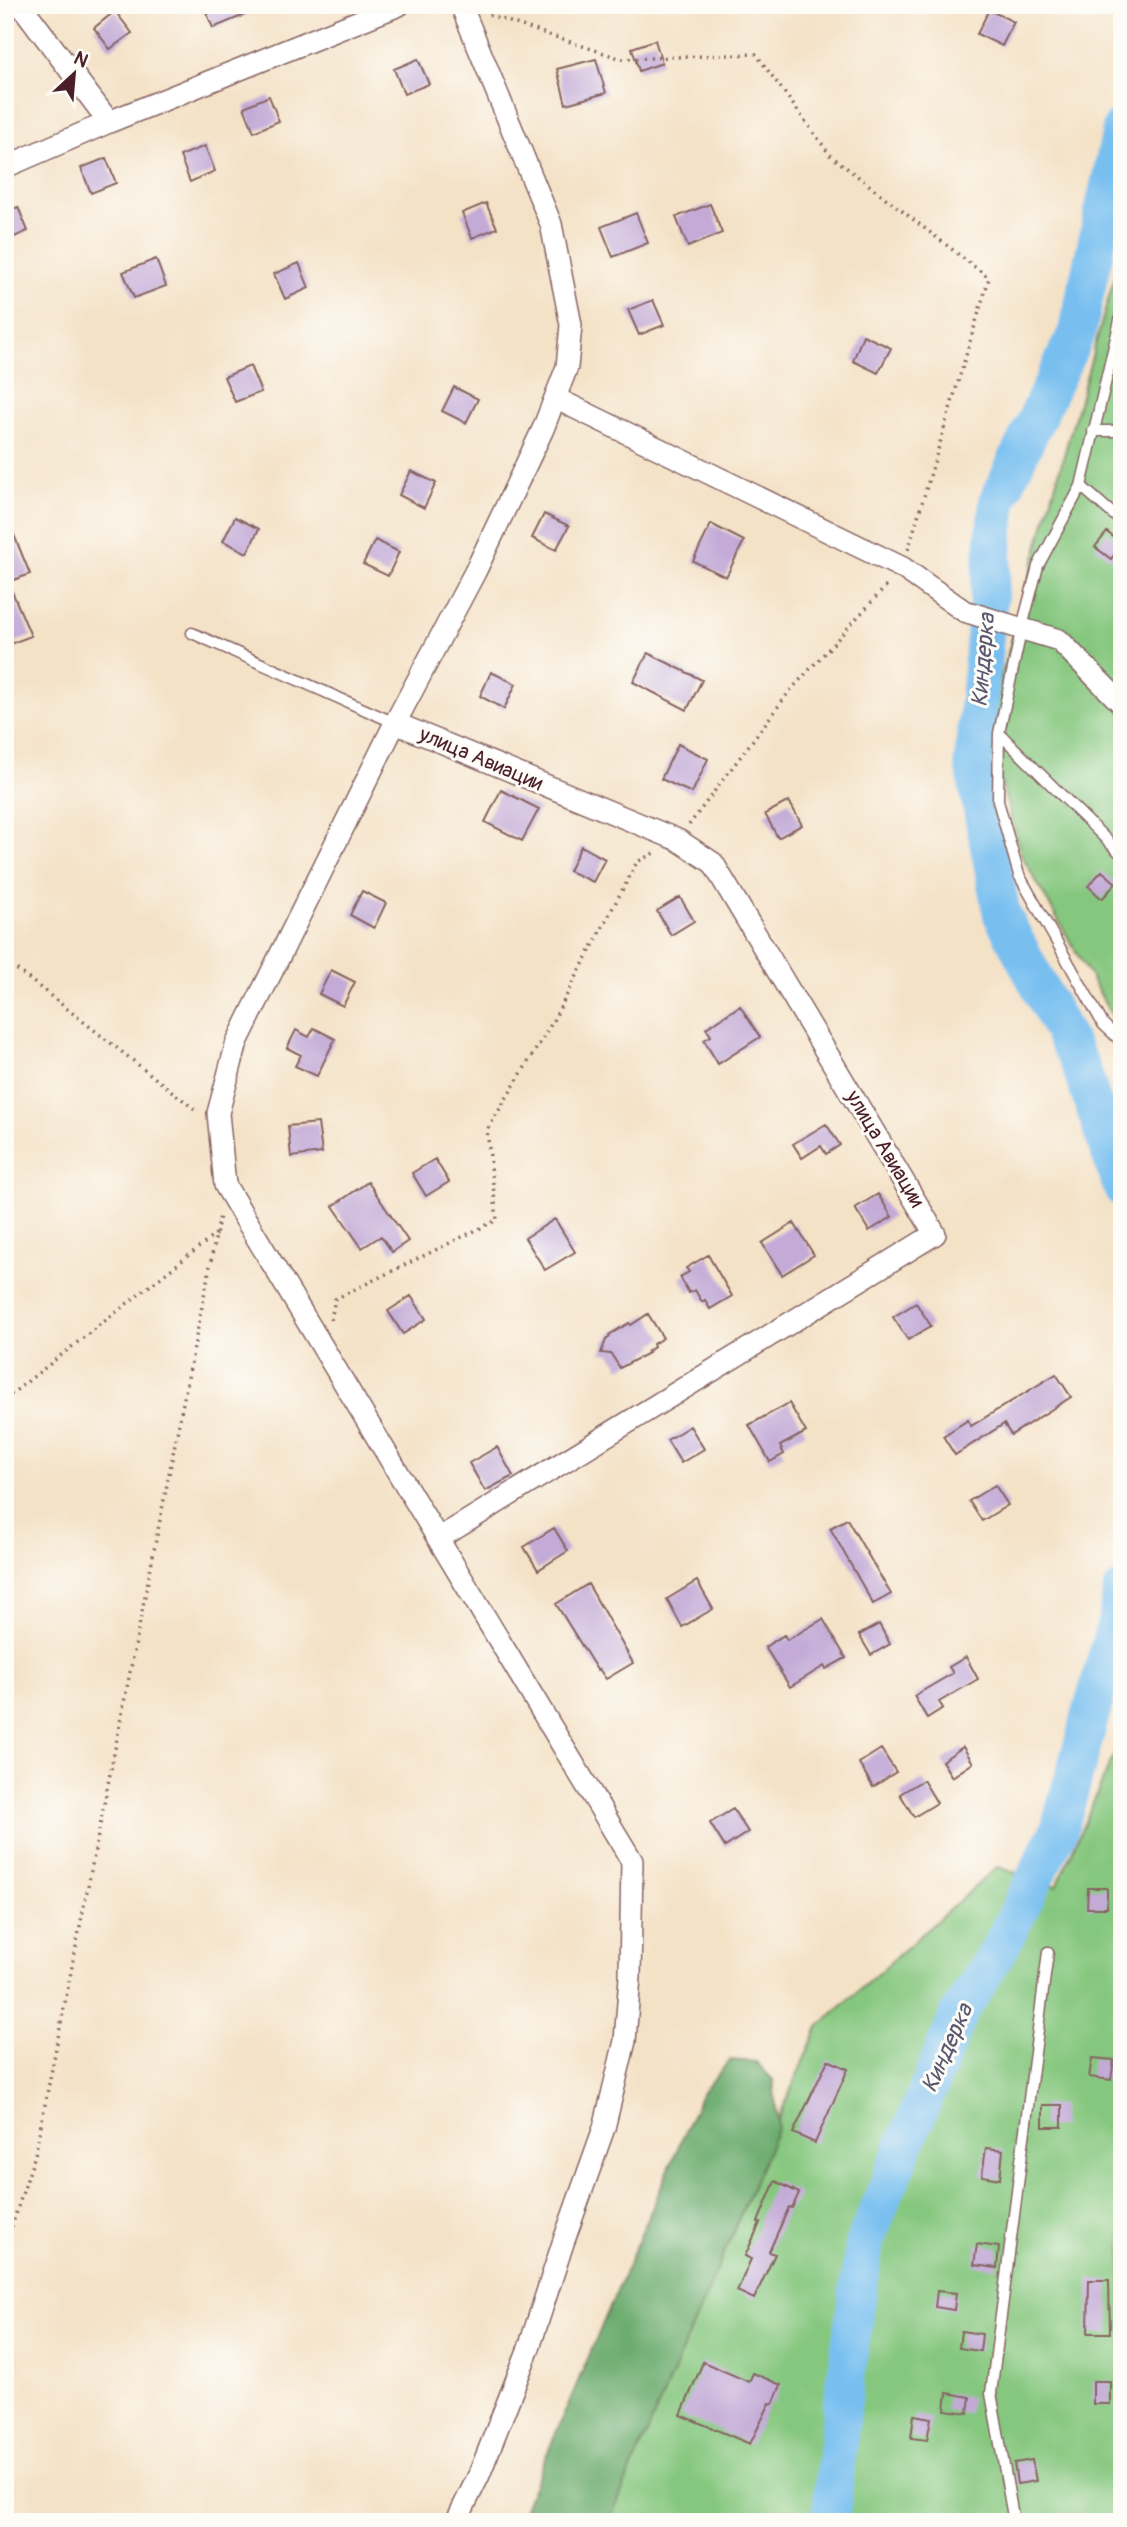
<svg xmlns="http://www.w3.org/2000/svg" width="1127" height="2527" viewBox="0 0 1127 2527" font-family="Pangolin,sans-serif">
	<rect width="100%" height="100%" fill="#fdfcf7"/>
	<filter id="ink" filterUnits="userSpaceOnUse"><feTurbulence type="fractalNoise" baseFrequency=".0143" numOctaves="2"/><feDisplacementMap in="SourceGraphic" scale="14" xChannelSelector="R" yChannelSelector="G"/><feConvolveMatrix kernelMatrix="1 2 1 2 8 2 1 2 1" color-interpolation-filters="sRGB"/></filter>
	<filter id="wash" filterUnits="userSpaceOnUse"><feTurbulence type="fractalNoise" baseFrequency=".00686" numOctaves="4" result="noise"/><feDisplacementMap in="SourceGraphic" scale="28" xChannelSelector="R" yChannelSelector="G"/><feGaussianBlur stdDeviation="1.57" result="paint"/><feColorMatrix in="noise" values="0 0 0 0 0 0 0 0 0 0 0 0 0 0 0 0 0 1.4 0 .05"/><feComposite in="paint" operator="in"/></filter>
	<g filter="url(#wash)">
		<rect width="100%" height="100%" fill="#f4e2c7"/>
		<!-- green -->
		<path fill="#86c77f" stroke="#687355" stroke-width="2" d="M1122,251V1033L1022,856L986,730Z
			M1122,1736V2522H604L818,2027L997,1867L1057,1886Z"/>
		<!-- forest -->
		<path fill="#6cac6e" stroke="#5b664c" stroke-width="2" d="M730,2060L756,2062L773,2080L778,2127L609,2522H518L701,2094Z"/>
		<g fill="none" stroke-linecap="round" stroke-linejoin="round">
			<!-- river -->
			<path stroke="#78bff0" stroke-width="38" d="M1122,126L1077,332L998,500L973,762L1002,915L1080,1065L1122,1188
				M830,2522L842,2405L865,2241L960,2012L1001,1946L1059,1830L1116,1623L1122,1591"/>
		</g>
		<g id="blocks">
			<!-- building -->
			<path fill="#c3aad7" d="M203,5H266V6L213,28Z
				M989,10L1014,22L1002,46L977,34Z
				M115,11L132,33L110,49L94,28Z
				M655,40L662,63L639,71L632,48Z
				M418,59L429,84L404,94L394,69Z
				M596,59L606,93L566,104L557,69Z
				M269,96L279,121L254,132L244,107Z
				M205,146L215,171L190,182L180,156Z
				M106,158L116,183L91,193L81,168Z
				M486,203L497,228L472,238L462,213Z
				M710,204L722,233L688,247L676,217Z
				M18,207L28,231L5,241V212Z
				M636,213L648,243L613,257L601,227Z
				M156,259L166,286L134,298L123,272Z
				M299,263L309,288L285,299L274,274Z
				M653,300L664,325L639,335L628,310Z
				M863,335L891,348L878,373L853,361Z
				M250,366L261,392L235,402L224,377Z
				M454,387L478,399L466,423L442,411Z
				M411,471L436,483L424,508L399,495Z
				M5,513L30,574L8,582L31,636L5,646Z
				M544,514L569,526L556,550L532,538Z
				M235,517L259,529L247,553L223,541Z
				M711,524L744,541L726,577L693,561Z
				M1107,532L1122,544L1111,559L1095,547Z
				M375,540L399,552L388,576L363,564Z
				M648,653L702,680L687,710L633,682Z
				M491,672L516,684L504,709L480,696Z
				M678,744L708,759L692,793L661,779Z
				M501,790L539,809L522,841L485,822Z
				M789,801L802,825L778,838L765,814Z
				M581,846L605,859L593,882L569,871Z
				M1102,871L1116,883L1102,899L1088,886Z
				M362,891L386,903L374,928L350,915Z
				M680,897L694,921L671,935L657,911Z
				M331,970L355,982L343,1006L319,994Z
				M740,1006L760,1037L718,1064L704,1040L711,1036L706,1028Z
				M314,1028L335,1039L317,1076L295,1066L301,1055L287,1048L296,1030L309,1037Z
				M318,1123L322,1153L291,1157L288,1126Z
				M826,1124L840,1145L826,1154L821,1146L802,1158L793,1144Z
				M435,1159L449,1182L426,1196L412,1173Z
				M368,1182L408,1241L392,1252L381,1236L362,1248L333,1206Z
				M878,1194L892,1217L869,1231L855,1208Z
				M555,1219L575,1252L545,1270L525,1238Z
				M794,1223L814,1255L782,1275L762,1243Z
				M708,1255L732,1296L710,1309L705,1300L702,1302L695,1290L689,1293L680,1277L689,1272L686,1268Z
				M411,1296L426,1319L403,1334L388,1311Z
				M916,1303L931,1326L908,1340L893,1317Z
				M648,1314L663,1338L653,1344L654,1347L647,1352L648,1353L620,1368L611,1354L601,1353L606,1340L610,1337L609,1335L629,1323L631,1325Z
				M1056,1374L1071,1397L1011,1435L1004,1424L955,1455L943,1436L968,1420L971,1426Z
				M789,1403L806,1432L780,1446L784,1454L770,1462L749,1425Z
				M690,1426L704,1449L681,1463L667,1440Z
				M497,1447L513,1476L485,1491L469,1463Z
				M995,1485L1008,1505L982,1521L969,1501Z
				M847,1519L891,1594L873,1604L830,1528Z
				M554,1528L568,1551L538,1570L524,1547Z
				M697,1581L713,1609L682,1627L667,1599Z
				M588,1584L633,1663L606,1679L599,1669L597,1670L556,1604Z
				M823,1619L846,1658L826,1669L824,1666L790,1687L765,1647L784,1635L787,1640Z
				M879,1624L890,1644L871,1655L859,1635Z
				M966,1657L978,1679L939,1702L943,1708L927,1718L914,1696L953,1673L949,1667Z
				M963,1747L973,1763L952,1777L942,1761Z
				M881,1749L896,1772L873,1787L859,1763Z
				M923,1780L937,1803L914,1817L900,1794Z
				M733,1809L748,1832L725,1847L710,1823Z
				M1088,1888H1107V1908H1087Z
				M1092,2058L1114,2060L1111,2080L1089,2077Z
				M828,2060L848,2069L815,2143L793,2133Z
				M1043,2105H1062V2127H1043Z
				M986,2148L1003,2150L1000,2179L982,2176Z
				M775,2181L799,2193L792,2208L789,2207L769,2252L775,2254L754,2299L737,2291L751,2259L745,2256L760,2223L758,2222Z
				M977,2244L999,2247L997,2268L974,2265Z
				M1089,2280H1109L1110,2333H1088Z
				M937,2291L956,2293L954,2310L935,2307Z
				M961,2331L982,2334L980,2351L959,2348Z
				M703,2362L749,2382L753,2373L781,2385L773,2404L770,2403L750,2444L681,2415Z
				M1093,2381H1110V2404H1093Z
				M947,2393L970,2397L968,2413L945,2410Z
				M914,2415L931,2418L927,2440L911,2438Z
				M1032,2460L1036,2481L1017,2484L1014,2463Z"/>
		</g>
	</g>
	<g filter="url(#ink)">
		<use href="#blocks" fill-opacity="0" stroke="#866362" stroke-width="2"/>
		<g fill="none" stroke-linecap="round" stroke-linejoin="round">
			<!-- lane casing -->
			<g stroke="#866362" stroke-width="13">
				<path id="lane" d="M1122,312L1081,486L1038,566L1022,627L999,733L1122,855
					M1093,431H1122
					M1081,486L1122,522
					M192,633L395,723
					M999,733L998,801L1019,875L1103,1024L1122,1042
					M1014,2522L991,2393L1048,1952"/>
			</g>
			<!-- street casing -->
			<g stroke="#866362" stroke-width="24">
				<path id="street" d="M21,5L109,122L399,5
					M5,167L109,122
					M555,398L903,568L964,611L1059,640L1122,704
					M395,723L678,840L713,863L935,1234L438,1539
					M456,2522L479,2475L529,2348L563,2243L604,2128L625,2041L630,1977L632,1861L225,1185L218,1113L237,1042L395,723L475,572L543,429L567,367L571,325L551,224L461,5"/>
			</g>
			<!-- path -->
			<path stroke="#866362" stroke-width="3.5" stroke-dasharray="2 5" stroke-linecap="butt" d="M489,15L622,59L756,54L830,155L989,278L908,550
				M689,825L789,692L889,583
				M5,962L19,971L197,1111
				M331,1320L335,1299L497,1220L487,1130L553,1021L637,862L654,853
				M5,1399L216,1234
				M5,2247L35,2155L220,1215"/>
			<!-- lane -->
			<use href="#lane" stroke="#fff" stroke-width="10"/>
			<!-- street -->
			<use href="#street" stroke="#fff" stroke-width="21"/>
		</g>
	</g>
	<g text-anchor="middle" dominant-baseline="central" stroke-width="6" stroke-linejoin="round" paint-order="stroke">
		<!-- street labels -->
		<g font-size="21" fill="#4a1f2b" stroke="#fdfcf7">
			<text transform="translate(481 759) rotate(23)">улица Авиации</text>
			<text transform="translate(885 1149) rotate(59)">улица Авиации</text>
		</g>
		<!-- water labels -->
		<g font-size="23" font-style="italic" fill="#5a5770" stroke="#fdfcf7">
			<text transform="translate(983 660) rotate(-85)">Киндерка</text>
			<text transform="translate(947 2048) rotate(-66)">Киндерка</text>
		</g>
	</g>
	<!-- margin -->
	<rect width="1127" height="2527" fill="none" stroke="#fdfcf7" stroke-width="28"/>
	<!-- north arrow -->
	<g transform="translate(74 74) rotate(26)" stroke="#fdfcf7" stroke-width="5" paint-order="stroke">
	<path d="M0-5L12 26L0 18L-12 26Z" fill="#4a1f2b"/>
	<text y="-10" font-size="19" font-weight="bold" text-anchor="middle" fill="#4a1f2b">N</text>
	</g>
</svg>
